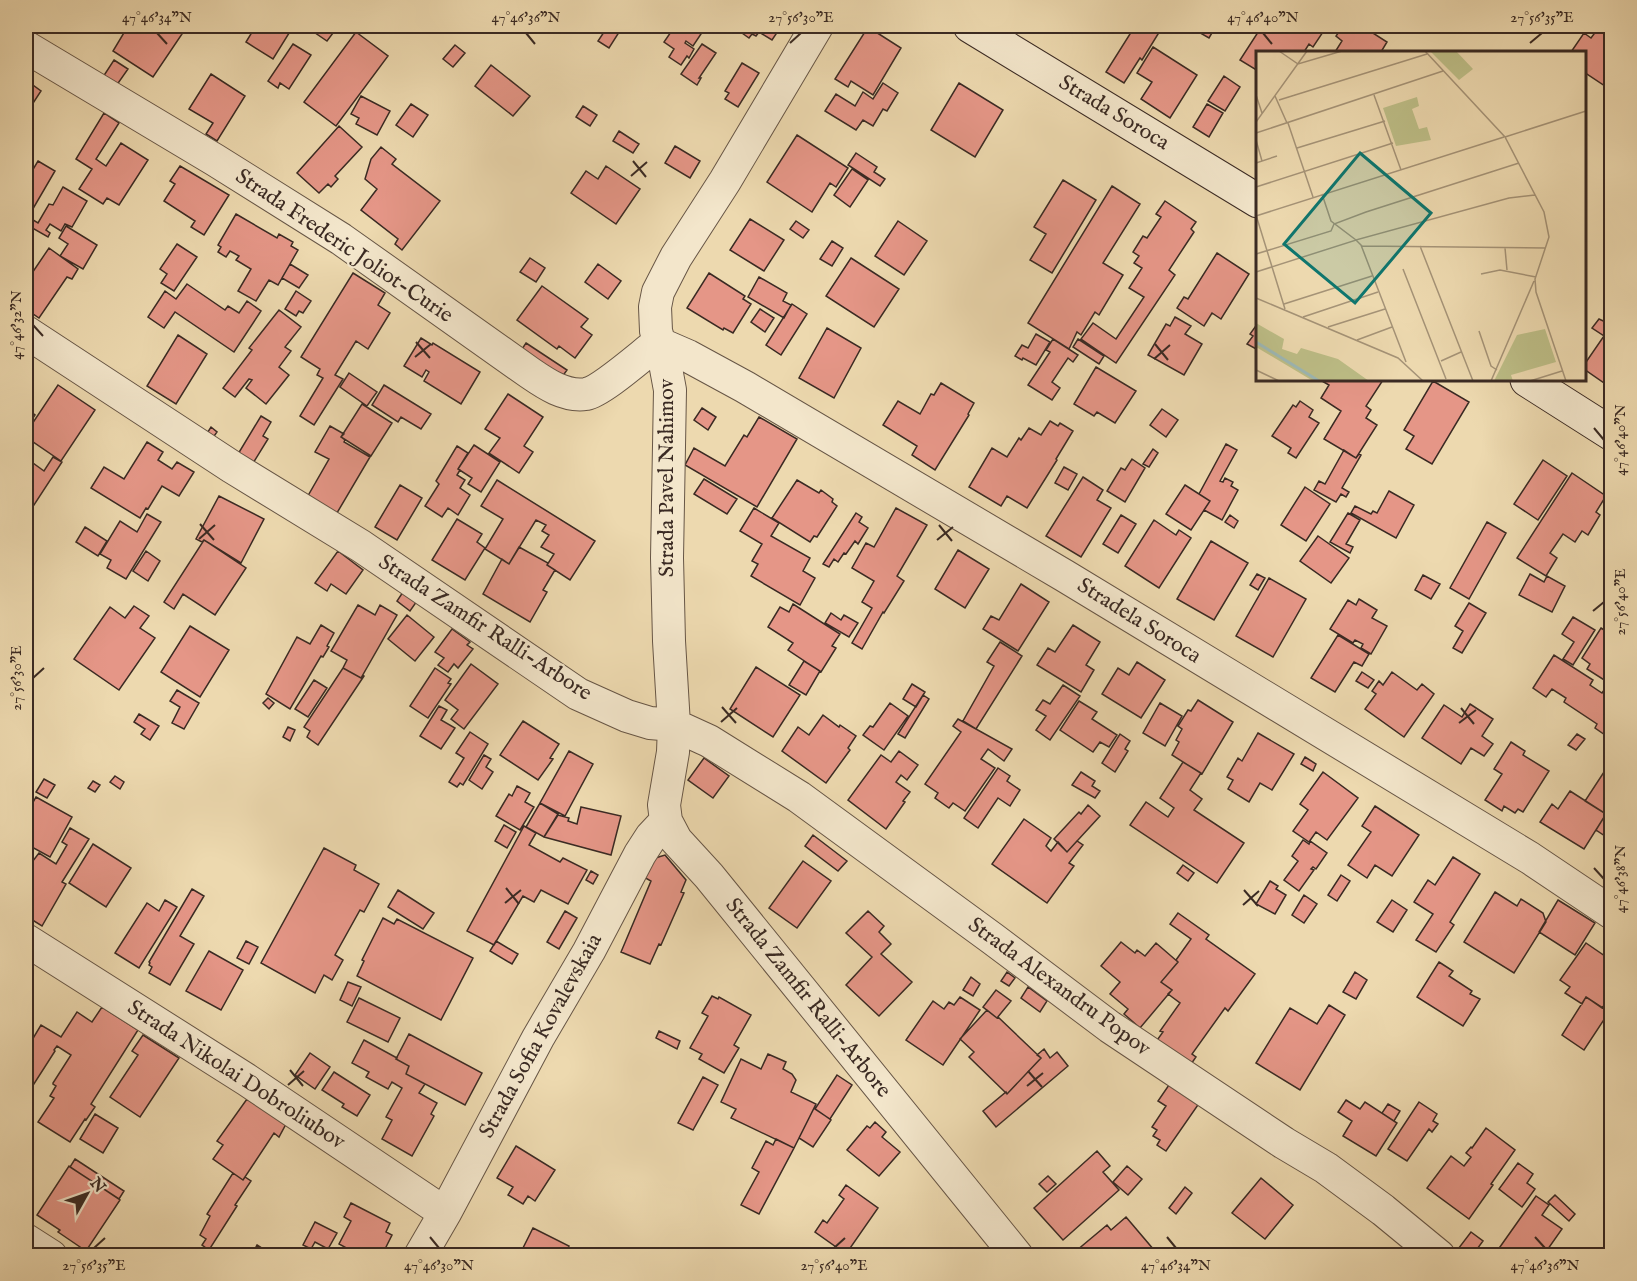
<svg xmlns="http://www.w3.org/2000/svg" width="1637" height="1281" viewBox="0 0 1637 1281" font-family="'IM FELL English',serif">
	<rect width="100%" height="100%" fill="#edd9af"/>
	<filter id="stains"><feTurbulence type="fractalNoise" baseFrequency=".00333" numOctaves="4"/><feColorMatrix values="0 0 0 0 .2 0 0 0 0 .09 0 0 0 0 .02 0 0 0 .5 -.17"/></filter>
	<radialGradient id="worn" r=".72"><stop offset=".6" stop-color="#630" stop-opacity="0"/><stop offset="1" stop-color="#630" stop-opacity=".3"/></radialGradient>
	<!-- building -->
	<path fill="#e59687" stroke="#3a2a23" stroke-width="1.5" d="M128,26H169L182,34L153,77L113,51Z
		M250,26H285L291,30L273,59L246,42L254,29Z
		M305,26H331L336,29L327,41Z
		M608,26H623L609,48L598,41Z
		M675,26H697L694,30L701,34L693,46L686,41L685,43L694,49L689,58L687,56L681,65L669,57L674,49L664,42Z
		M701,26H717L713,33Z
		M736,26H784L782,29L780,28L772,40L759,32L756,36L752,34L749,38L735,28Z
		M1135,26H1163L1142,60L1140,58L1124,83L1106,72Z
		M1188,26H1216L1209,38Z
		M1262,26H1295L1300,29L1302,26H1327L1313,47L1309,44L1304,52H1258V71L1240,60Z
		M1343,26H1362L1387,42L1381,52H1335L1342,41L1336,36Z
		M1385,26H1402L1397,33Z
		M1514,26H1531L1526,33Z
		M1600,26H1612V83L1608,88L1584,72V52H1571L1584,33L1591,38Z
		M868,27L901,48L873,95L851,81L848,87L835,79Z
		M356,32L388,56L336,126L304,102Z
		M293,44L311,55L289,89L280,83L278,88L268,81Z
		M702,44L716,53L699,78H701L697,85L681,74Z
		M455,45L465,53L453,67L443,59Z
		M1153,47L1197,75L1170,118L1141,99L1152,82L1137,73Z
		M114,60L128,69L114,89L101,80Z
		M742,63L759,73L738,107L725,99L729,93L725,91Z
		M491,65L530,96L513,116L475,86Z
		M211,74L245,96L217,141L206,134L213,123L189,109Z
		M1224,76L1240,87L1225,111L1208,101Z
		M26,80L41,91L26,114Z
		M883,83L898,93L887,111L883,109L873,126L863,120L856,130L825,111L836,94L855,106L863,92L873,99Z
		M959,83L1003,110L975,157L931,130Z
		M361,96L390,111L377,135L356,124L359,118L351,114Z
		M411,104L428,115L413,137L396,125Z
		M1207,104L1223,113L1209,137L1193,127Z
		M583,106L597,115L590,126L576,117Z
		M104,113L119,123L96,159L106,166L121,143L148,160L119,205L107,198L103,204L79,189L92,169L76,159Z
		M339,126L362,147L335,176L338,179L331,187L328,184L319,193L297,173Z
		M619,131L639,144L633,153L613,141Z
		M797,135L848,168L836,187L830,183L812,212L767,182Z
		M675,146L700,161L690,178L665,163Z
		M381,147L396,159L392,164L440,201L402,250L395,244L398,239L361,210L377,189L365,179L371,159Z
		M856,153L877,167L874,172L885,179L880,186L848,165Z
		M38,161L55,171L27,219L26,218V181Z
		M180,166L229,195L204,235L191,227L195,221L164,201L175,184L170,181Z
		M606,166L640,189L616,224L571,193L586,171L598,179Z
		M852,169L868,180L850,207L834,195Z
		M1063,180L1096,200L1052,273L1030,260L1046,234L1034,227Z
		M1112,186L1140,204L1103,263L1123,275L1099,315L1095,312L1081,335L1077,332L1069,349L1028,323Z
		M63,187L87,201L72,227L65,224L61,231L50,224L46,230L50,233L48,237L27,225L30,218L38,223L49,204L53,205Z
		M1165,201L1196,222L1191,229L1194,232L1169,270L1175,275L1116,363L1081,339L1093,323L1116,339L1144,297L1129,288L1142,268L1134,263L1139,256L1133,252L1143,236L1147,238L1161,217L1156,214Z
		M236,214L277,238L279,234L293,242L291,246L298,250L278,285L269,280L256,301L238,291L251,269L236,260L239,256L230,251L226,257L218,252L221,247L218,245Z
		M750,219L784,240L764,271L730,250Z
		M796,221L809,230L803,238L790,229Z
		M898,221L927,241L904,275L875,256Z
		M66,226L97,245L83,269L60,256L68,244L59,238Z
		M832,241L843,248L832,266L820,259Z
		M177,244L197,257L174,291L161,283L167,274L160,269Z
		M49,248L78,269L72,279L67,277L39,318L26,309V282Z
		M1217,253L1249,274L1221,319L1212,313L1204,326L1177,308L1184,297L1188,299Z
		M530,258L545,268L536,282L520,272Z
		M851,258L899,289L874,327L826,296Z
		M290,264L308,275L299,288L282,278Z
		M598,264L621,281L608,299L585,282Z
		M353,273L385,293L378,305L390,313L368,349L356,341L335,375L343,379L314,425L300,416L323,378L317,375L320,369L301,357Z
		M709,273L745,296L743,299L751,304L733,333L724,328L723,330L687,308Z
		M759,277L787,293L783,301L791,305L784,318L748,297Z
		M187,284L225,310L228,306L239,313L247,301L261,311L234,352L175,312L164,328L148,317L165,291L176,299Z
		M542,286L588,319L581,327L592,335L575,358L559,346L557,349L517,320Z
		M296,291L311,301L303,313L299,311L296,316L285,309Z
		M792,304L807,314L781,355L766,345Z
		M760,309L774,318L765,332L751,322Z
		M279,310L301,327L285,347L291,351L279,367L289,375L266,404L246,388L252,380L249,379L235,397L223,388L252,350L249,348Z
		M1175,317L1191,326L1185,334L1202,344L1184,375L1148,355L1166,324L1170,326Z
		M1599,319L1612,325V379L1607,385L1584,369V365L1604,336L1592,328Z
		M1258,323V350L1247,344L1253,336L1250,334Z
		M827,328L861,348L834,398L799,378Z
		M1036,334L1050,342L1036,365L1023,358L1022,360L1015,356L1022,345L1028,348Z
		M178,335L207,354L176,404L147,386Z
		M421,338L432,345L433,343L480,372L461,404L424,381L429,372L426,370L422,377L404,366Z
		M1053,339L1078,355L1073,362L1068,358L1052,382L1060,388L1052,400L1028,385L1050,352L1046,350Z
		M1078,339L1104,356L1099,364L1073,347Z
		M526,343L567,370L562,377L522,349Z
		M1096,367L1136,391L1115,423L1097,412L1094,416L1074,404Z
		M349,373L377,392L367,406L340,387Z
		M1323,380H1383L1366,406L1371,410L1366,418L1377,425L1356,458L1324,439L1341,411L1321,398L1329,385L1322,381Z
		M1433,381L1469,402L1432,464L1406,449L1414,436L1404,430Z
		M941,383L974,403L968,414L969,415L935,470L912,455L917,446L883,425L898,401L920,414L931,394L934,395Z
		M58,385L95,410L61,461L26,437V433Z
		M384,385L431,414L421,429L401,417L398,422L372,405Z
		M508,394L543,417L524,446L533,452L519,473L489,453L500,438L485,429Z
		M1300,401L1313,410L1309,417L1319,423L1296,458L1288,453L1291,448L1272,436L1293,405L1296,407Z
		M362,404L392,423L371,456L341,437Z
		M26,408L35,415L26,428Z
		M702,408L716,417L708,430L694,420Z
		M1162,409L1178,420L1166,437L1150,425Z
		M261,416L271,422L263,436L268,439L250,468L235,459Z
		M759,417L797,439L757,507L685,465L694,448L725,466L744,435L747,437Z
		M1050,421L1058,426L1060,423L1073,431L1056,459L1057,460L1027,508L1007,496L1001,506L969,487L992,448L1007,457L1019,438L1021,440L1029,428L1041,435Z
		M330,426L344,434L341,437L345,440L344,442L370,457L334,518L305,501L329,459L315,452Z
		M211,427L217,432L210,442L204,438Z
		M147,442L163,452L158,460L172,469L177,462L194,472L179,496L162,486L148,509L146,508L140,518L91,488L104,467L124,479Z
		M1226,444L1237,450L1220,481L1223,482L1225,478L1233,482L1231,486L1238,490L1222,520L1204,510L1210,501L1199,494Z
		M474,445L500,462L481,492L468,484L472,478L458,469Z
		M457,446L468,453L458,469L460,470L457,475L465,480L460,488L470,495L458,515L448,508L442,517L425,506L439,484L436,481Z
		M1153,449L1158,453L1149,467L1143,464Z
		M1344,450L1356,458L1359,454L1361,455L1342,488L1349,492L1346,497L1341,494L1336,502L1314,490L1319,481L1325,484Z
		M53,457L62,462L34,505L26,499V458L44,471Z
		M1132,459L1145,468L1125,502L1107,491L1121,468L1125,470Z
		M1543,460L1567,476L1538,520L1514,504Z
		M1064,467L1077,474L1068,490L1055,483Z
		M1572,473L1606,496L1596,512L1600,515L1588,535L1582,531L1575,542L1563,534L1550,553L1557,558L1546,576L1517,558Z
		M1083,477L1103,490L1097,500L1111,508L1081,557L1046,536Z
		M704,479L737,499L727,514L694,494Z
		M497,480L595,541L570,580L547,565L554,554L541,547L549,535L542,531L546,525L536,520L509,564L485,549L503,519L481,506Z
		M797,480L819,493L821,490L833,499L832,502L837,506L817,537L814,536L810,542L772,518Z
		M400,485L422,498L397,540L375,527Z
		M1185,485L1210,501L1191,530L1166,514Z
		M1305,487L1330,504L1306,541L1281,525Z
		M1389,491L1414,505L1396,538L1351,513L1355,506L1371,514L1373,511L1377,513Z
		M219,496L264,519L241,563L204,540L202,542L196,539Z
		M26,503L32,507L26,517Z
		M754,508L779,523L771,536L810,558L803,571L815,578L800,605L751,576L758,564L752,561L762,544L740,531Z
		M896,508L927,525L897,576L904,581L884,613L883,612L862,649L852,643L872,608L862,602L874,581L852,568L866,543L874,547Z
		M856,513L862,517L859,522L868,528L858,544L855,541L846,554L844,553L838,562L834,559L829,567L823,564Z
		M1348,513L1360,520L1346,544L1353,547L1350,553L1330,542Z
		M147,514L161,522L126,579L107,568L111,560L100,554L120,521L137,532Z
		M1121,515L1136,524L1118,553L1103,544Z
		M1230,515L1238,521L1234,528L1225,522Z
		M457,519L482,534L477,542L485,548L465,580L432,560Z
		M1154,520L1176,535L1179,530L1191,538L1159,588L1125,566Z
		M1487,522L1506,533L1469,599L1450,588Z
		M85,527L107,541L98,556L76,542Z
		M1318,536L1349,558L1331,583L1300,561Z
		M204,540L246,568L215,615L183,594L174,609L164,602Z
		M1211,541L1248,563L1214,620L1177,599Z
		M519,547L548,563L547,565L555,570L543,590L547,592L530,622L483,594L502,559L509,564Z
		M958,550L989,569L965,608L935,589Z
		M146,551L160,561L148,581L133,571Z
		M338,551L363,570L346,594L331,584L327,591L315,583Z
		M1257,574L1265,578L1258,590L1250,585Z
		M1530,574L1544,582L1547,576L1565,586L1552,612L1519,595Z
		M1423,575L1440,584L1431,599L1415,590Z
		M1269,578L1306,599L1273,657L1236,636Z
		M1021,584L1049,602L1018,651L983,629L991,616L999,620Z
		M403,592L417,601L410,611L397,601Z
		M1359,599L1377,610L1372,618L1387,626L1371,654L1361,648L1363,644L1355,640L1353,643L1330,629L1348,600L1356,605Z
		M1469,603L1486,613L1462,653L1453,648L1463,631L1455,626Z
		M793,604L840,634L832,646L836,648L821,672L788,650L793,643L768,627L780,607L789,612Z
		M358,605L375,615L380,605L397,615L361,678L343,668L347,660L331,651Z
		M134,606L149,616L140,628L155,638L119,690L74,659L110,607L125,618Z
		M831,613L841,620L844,615L858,623L849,637L825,623Z
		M407,615L434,637L415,661L388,639Z
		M1573,617L1595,630L1573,665L1563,659L1574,642L1562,634Z
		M321,625L334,633L327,646L329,647L323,657L321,656L290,709L266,694L297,637L310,644Z
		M1073,625L1100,642L1086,665L1094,670L1081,692L1037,665L1048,648L1055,652Z
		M190,626L229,650L200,697L161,672Z
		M1601,628L1612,635V731L1608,737L1595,728L1597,724L1564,702L1566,698L1552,689L1546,697L1533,688L1554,655L1593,680L1590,685L1602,693L1609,683L1587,669L1590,664L1582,658Z
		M452,629L470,642L467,645L473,649L458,668L454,664L448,672L438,665L444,658L435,652Z
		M1338,635L1369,654L1362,666L1354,662L1335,692L1311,678Z
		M1000,642L1022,656L976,729L963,721L994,666L987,662Z
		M804,661L820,671L806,695L789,685Z
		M1137,662L1165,680L1141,718L1102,694L1118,668L1129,675Z
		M471,664L498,684L464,729L451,719L458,710L445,700Z
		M756,667L800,695L773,737L730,709Z
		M343,668L361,678L363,675L364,676L318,745L307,737L310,731L304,727Z
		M435,668L451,679L448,683L451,684L428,718L410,706Z
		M1362,672L1374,680L1368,688L1356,681Z
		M1392,672L1417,690L1422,684L1434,694L1404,737L1365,709L1376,694L1372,691L1379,681L1383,685Z
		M314,680L327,688L308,717L295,709Z
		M912,684L925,692L916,707L903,699Z
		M1063,685L1080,696L1050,740L1036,730L1046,716L1036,710L1043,700L1050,704Z
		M177,690L199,703L184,729L172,723L180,707L170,701Z
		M923,695L929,699L905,738L898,734Z
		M268,698L274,703L269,709L263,703Z
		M1198,700L1233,722L1202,774L1172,755L1179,742L1176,740L1182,729L1178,726L1188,710L1191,711Z
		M1079,701L1097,712L1092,719L1117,735L1109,747L1100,742L1093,752L1060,730Z
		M890,703L908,716L884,750L863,735L870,726L873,727Z
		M1160,703L1182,716L1165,746L1143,733Z
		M1470,704L1493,719L1482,736L1493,744L1484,756L1471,748L1461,764L1422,738L1444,705L1462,717Z
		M439,706L447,710L441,720L455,728L441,749L420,736Z
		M139,714L159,726L150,740L141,734L145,729L134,722Z
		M823,715L839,727L840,725L856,736L848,748L850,750L826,783L782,751L798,727L809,735Z
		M958,719L1012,749L1004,761L988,749L981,759L995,768L965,811L953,803L949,808L935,798L938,793L925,784L961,732L953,726Z
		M523,721L559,744L550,758L553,759L538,780L500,755Z
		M288,727L295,730L290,741L283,737Z
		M470,732L488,744L463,785L460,783L457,787L449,782L464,758L456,753Z
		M1258,733L1294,754L1272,790L1260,783L1249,802L1228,789L1233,780L1227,777L1238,758L1242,761Z
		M1120,734L1130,741L1125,749L1128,751L1115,772L1102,763Z
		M1577,734L1585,739L1576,750L1568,745Z
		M1511,742L1525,751L1523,755L1549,771L1523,812L1518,809L1515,813L1504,806L1502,811L1485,800L1502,774L1494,769Z
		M569,751L593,764L565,816L540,803Z
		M899,751L918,765L907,780L901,775L896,782L910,792L903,801L905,802L886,829L848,800L881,755L891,762Z
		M484,755L491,759L486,767L493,772L482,789L469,780Z
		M1305,757L1316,764L1313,771L1301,764Z
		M704,758L729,776L713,798L688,780Z
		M1183,762L1201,773L1190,790L1202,799L1194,810L1244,843L1217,883L1130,825L1146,802L1168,817L1174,808L1160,798Z
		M998,768L1010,776L1007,781L1020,790L1010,806L998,798L978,828L964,818Z
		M1081,772L1095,781L1092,786L1100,791L1095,798L1072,785Z
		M1323,772L1358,798L1327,840L1316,832L1309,842L1293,831L1308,810L1300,804Z
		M1604,772L1612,776V832L1608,838L1596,830L1606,814L1585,801Z
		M115,776L124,782L120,789L110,782Z
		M44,779L55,785L47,798L36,792Z
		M93,781L100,785L95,792L88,788Z
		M517,786L530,793L525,802L534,807L520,830L496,816L509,794L512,796Z
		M1570,791L1606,814L1584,849L1540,822L1552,804L1558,809Z
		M36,797L72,817L50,857L32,847L30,851L26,849V815Z
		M540,803L558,814L544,837L526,827Z
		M1088,805L1100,816L1067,852L1054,839L1079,812L1081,814Z
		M1375,806L1419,835L1392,876L1375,865L1367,878L1348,865L1371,832L1362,826Z
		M581,807L621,816L611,855L544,837L558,815L569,818L568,821L577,824Z
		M1024,819L1051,838L1046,846L1051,851L1058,842L1067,852L1077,841L1083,845L1069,863L1074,866L1047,903L992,864Z
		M504,825L516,832L507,848L495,841Z
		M524,826L536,833L529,845L560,862L563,858L587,870L568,904L541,890L534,902L523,896L494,945L467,931Z
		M70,828L89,839L62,882L66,884L42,926L26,916V870L39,853L56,864L67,845L62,842Z
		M813,835L847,861L838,871L805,846Z
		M1303,840L1309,844L1310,841L1327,853L1316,869L1313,867L1311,869L1314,870L1299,891L1284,880L1298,861L1292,856Z
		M93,844L131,868L106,907L69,883Z
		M324,848L356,865L354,870L379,884L364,912L360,910L335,955L343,960L332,980L324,975L315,993L261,963Z
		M665,855L686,880L681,892L684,893L661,945L659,944L650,964L621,952L651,881L642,876L652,859Z
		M1453,857L1480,874L1450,922L1454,925L1436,952L1416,940L1433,914L1414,902L1428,880L1435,885Z
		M803,861L831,881L797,928L769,908Z
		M1183,865L1194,873L1188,881L1177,873Z
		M591,871L598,875L593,884L586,880Z
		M1341,875L1350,881L1337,901L1328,895Z
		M1270,881L1278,886L1276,889L1286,895L1275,914L1256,904Z
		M192,889L204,896L180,936L194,944L170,985L149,973L152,967L149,965L150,963L149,962Z
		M398,890L434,913L423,929L388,907Z
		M1495,892L1517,906L1521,899L1543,913L1546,922L1514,973L1464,942Z
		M1304,895L1317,904L1304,923L1292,915Z
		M165,900L177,907L139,968L115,953L147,903L159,911Z
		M1392,900L1407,910L1393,932L1377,922Z
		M1558,900L1595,923L1575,955L1539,932Z
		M565,911L577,918L559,949L547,942Z
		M868,911L884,926L879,932L891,944L881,954L912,982L879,1016L846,985L872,957L846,933Z
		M1178,913L1209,935L1206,939L1255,974L1228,1011L1225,1008L1192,1054L1196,1057L1189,1067L1155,1043L1163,1032L1160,1031L1180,1003L1168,994L1172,990L1161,982L1178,962L1176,960L1191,939L1170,924Z
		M383,918L394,924L397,919L473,958L441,1020L357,976L364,961L362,960Z
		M246,941L258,947L249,964L237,958Z
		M496,941L518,954L512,964L490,951Z
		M1121,942L1135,953L1137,950L1145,956L1156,943L1178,962L1161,982L1172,990L1140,1028L1124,1014L1128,1009L1110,994L1120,982L1101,966Z
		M1586,943L1612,961V995L1602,1008L1586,997L1582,1004L1565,993L1570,987L1560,980Z
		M209,951L243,970L221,1010L186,991Z
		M1439,962L1453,971L1449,976L1472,991L1470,994L1480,999L1463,1026L1417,997Z
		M1007,972L1015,978L1009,986L1001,981Z
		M1355,972L1367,980L1356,999L1343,992Z
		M971,977L980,984L973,996L963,990Z
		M348,982L361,987L352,1006L340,1000Z
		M1028,987L1047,1001L1040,1012L1021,998Z
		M996,990L1011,1001L997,1018L983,1007Z
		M712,996L718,999L719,997L751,1015L734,1045L739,1048L724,1073L699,1059L702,1054L690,1048L708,1016L702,1013Z
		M960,997L980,1010L943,1065L906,1040L933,1001L944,1009L949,1002L954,1005Z
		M1586,997L1609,1012L1584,1050L1562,1035Z
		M359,998L400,1018L388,1042L347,1022Z
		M1329,1005L1345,1015L1300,1090L1256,1063L1290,1008L1317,1024Z
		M102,1007L138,1030L91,1104L95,1107L86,1120L85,1119L70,1142L38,1122L54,1098L50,1096L56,1086L53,1084V1083L71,1055L57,1046L54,1050L55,1051L32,1087L26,1083V1050L41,1025L61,1037L77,1012L92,1022Z
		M987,1010L997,1018L998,1017L1041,1058L1007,1094L969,1057L974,1052L960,1039Z
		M659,1031L680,1041L677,1049L656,1038Z
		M409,1034L482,1073L465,1105L406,1074L409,1066L396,1059Z
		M143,1035L179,1058L140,1117L110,1097L138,1055L132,1051Z
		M364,1040L397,1058L396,1059L409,1066L406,1074L425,1084L419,1093L437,1103L431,1114L434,1116L412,1156L382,1139L392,1120L386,1117L402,1088L392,1082L388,1089L366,1077L369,1072L352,1063Z
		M1044,1049L1050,1058L1057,1052L1068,1066L996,1127L983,1111L1006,1092L1007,1094L1041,1058L1037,1055Z
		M310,1053L330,1067L315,1089L295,1075Z
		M768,1054L786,1062L783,1069L792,1074L796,1080L791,1092L816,1104L794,1148L731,1118L736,1109L721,1102L741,1059L761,1069Z
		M334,1072L370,1095L357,1116L342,1107L344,1104L322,1090Z
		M837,1075L852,1085L830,1119L815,1109Z
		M703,1077L718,1085L693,1130L678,1123Z
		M1171,1082L1200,1102L1166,1151L1157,1145L1160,1140L1153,1136L1157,1130L1152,1127L1166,1106L1158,1101Z
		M247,1099L286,1124L279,1137L274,1133L243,1180L213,1159L223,1145L217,1141Z
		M1346,1100L1360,1109L1365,1102L1397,1123L1376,1156L1343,1136L1352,1121L1338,1112Z
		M1419,1102L1437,1114L1433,1121L1438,1124L1432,1132L1429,1129L1407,1161L1388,1149Z
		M1388,1104L1400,1111L1394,1121L1382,1113Z
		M814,1108L831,1120L813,1147L799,1138Z
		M95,1114L118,1128L103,1153L80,1139Z
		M875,1122L886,1132L882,1137L900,1152L879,1176L847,1150L867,1126L870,1128Z
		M1486,1128L1515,1150L1491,1184L1493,1185L1469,1219L1427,1188L1451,1156L1464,1166L1471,1157L1466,1153L1471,1147L1472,1148Z
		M776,1139L794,1148L759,1214L741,1205L759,1172L752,1168L766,1141L773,1145Z
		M516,1146L555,1170L535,1201L528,1196L523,1204L508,1195L513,1187L497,1178Z
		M1097,1151L1110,1166L1103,1172L1119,1190L1063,1240L1034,1208Z
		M75,1159L124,1191L119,1199L70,1167Z
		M1518,1163L1533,1174L1527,1183L1535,1189L1522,1207L1499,1189Z
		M69,1166L120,1200L86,1251L58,1232L60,1230L37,1215Z
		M1127,1166L1142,1179L1128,1195L1113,1182Z
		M233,1173L243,1180L245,1177L251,1181L235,1205L237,1206L209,1250L202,1245L206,1239L200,1235L210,1216L207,1214Z
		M1048,1176L1056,1184L1047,1192L1039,1184Z
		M1261,1178L1293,1205L1265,1239L1232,1213Z
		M846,1185L878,1208L846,1254L815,1232L823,1220L827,1223L844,1199L839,1195Z
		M1185,1187L1192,1193L1176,1214L1169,1208Z
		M1555,1195L1575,1214L1569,1221L1548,1202Z
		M1536,1196L1549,1205L1542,1215L1562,1229L1543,1256H1497L1495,1254Z
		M351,1203L390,1223L386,1232L392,1235L384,1251L378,1248L374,1256H361L339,1244L351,1221L344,1217Z
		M1126,1217L1154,1250L1147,1256H1070L1107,1225L1111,1230Z
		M315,1222L337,1233L328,1249L315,1242L311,1249L303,1245Z
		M533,1228L569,1246L564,1256H519Z
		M1471,1232L1483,1241L1472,1256H1459L1455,1253Z
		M257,1245L274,1256H256L253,1253Z"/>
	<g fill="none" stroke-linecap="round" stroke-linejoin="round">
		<!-- street casing -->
		<g stroke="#675646" stroke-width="34">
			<path id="street" d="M817,26L725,181L676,257L658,292L655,307L656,331L665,363L670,390L667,558L669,641L674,725L709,741L799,797L993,939L1110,1027L1284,1143L1326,1168L1383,1210L1439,1256
				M26,47L215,160L341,239L530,373C546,384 565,397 586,394C602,391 643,354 658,343L688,356L745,387L1065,576L1530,858L1612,913
				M26,332L232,467L361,546L578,694L627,716L650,723L674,725L673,752L664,805L666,821L676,840L709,876L1017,1256
				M26,940L247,1080L445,1213
				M26,1240L51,1256
				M420,1256L445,1213L538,1038L589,951L640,854L651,837L666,821"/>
		</g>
		<!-- secondary casing -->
		<g stroke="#3a2a23" stroke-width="35">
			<path id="secondary" d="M970,26L1258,201
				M1527,380L1612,434"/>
		</g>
		<!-- street -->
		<use href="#street" stroke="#f3e6cb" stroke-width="32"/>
		<!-- secondary -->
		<use href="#secondary" stroke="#f3e6cb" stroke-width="33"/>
	</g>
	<!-- ticks -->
	<path fill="none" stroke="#3a2a23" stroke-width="2" d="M157,33L167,44M526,33L535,44M1263,33L1272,44M790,43L801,33M1530,43L1542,33M633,161L646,177M631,176L647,162M33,325L43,336M416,342L430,358M1155,344L1168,360M415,357L431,344M1154,359L1170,345M1594,428L1604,440M200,524L214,540M939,525L952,541M199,539L215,525M937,540L953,527M1593,611L1604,602M33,678L44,668M722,707L736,723M1461,708L1474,724M721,722L737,708M1459,723L1476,710M1594,868L1604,879M506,888L519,904M1244,890L1258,906M505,903L521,890M1243,905L1259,891M290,1070L303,1086M1028,1071L1042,1087M288,1085L304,1071M1027,1086L1043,1073M430,1237L439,1248M1167,1237L1176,1248M1535,1237L1545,1248M94,1248L105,1238M834,1248L845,1238"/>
	<g text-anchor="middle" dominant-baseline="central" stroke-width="4.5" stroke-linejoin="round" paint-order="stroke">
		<!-- street labels -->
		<g font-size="22" fill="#3a2a23" stroke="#f3e6cb">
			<text transform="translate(1114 113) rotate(31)">Strada Soroca</text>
			<text transform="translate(344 246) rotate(34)">Strada Frederic Joliot-Curie</text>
			<text transform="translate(667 478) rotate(-90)">Strada Pavel Nahimov</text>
			<text transform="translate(1139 621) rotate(32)">Stradela Sorocа</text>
			<text transform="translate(485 628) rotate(33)">Strada Zamfir Ralli-Arbore</text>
			<text transform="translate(1059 987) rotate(36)">Strada Alexandru Popov</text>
			<text transform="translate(808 998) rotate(51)">Strada Zamfir Ralli-Arbore</text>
			<text transform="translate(541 1036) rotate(-61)">Strada Sofia Kovalevskaia</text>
			<text transform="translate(236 1075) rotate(33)">Strada Nikolai Dobroliubov</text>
		</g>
	</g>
	<!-- overview -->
	<g transform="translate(1256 51)">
		<rect width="330" height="330" fill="#edd9af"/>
		<path d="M174,0H200L217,18L203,29Z" fill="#bdbe87"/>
		<path d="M0,272L28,288L26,298L41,303L45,297L82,308L113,330H57L0,296Z" fill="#bdbe87"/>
		<path d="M161,46L163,55L156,58L163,78L171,76L175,89L140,95L127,57Z" fill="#bdbe87"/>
		<path d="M289,278L300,311L255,324L257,330H238L261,284Z" fill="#bdbe87"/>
		<path fill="none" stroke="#9db8b5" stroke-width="3" d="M0,291L63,330"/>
		<path fill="none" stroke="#a59377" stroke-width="1.5" d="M23,0L42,13L86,0M169,0L249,86L288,161L293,186L279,228L280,241L310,330M0,44L6,62M118,44L145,119M19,45L31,72M23,49L171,3M0,71L51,0M32,72L57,146M0,82L187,20M249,86L330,60M0,89L6,110M41,97L129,70M0,112L21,105M0,136L137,92M66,143L75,170L100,189L253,147L279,144M0,164L29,258M0,165L248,86M105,194L150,311M164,195L217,330M249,197L251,219M0,203L75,180L78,173L110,161L263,112M147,218L190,328M0,221L100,189L106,195L289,197M225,223L244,219L280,226M0,247L142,307L167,330M28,253L116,225M47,266L122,241M72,276L129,258M223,280L235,315L241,319M101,289L136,276M185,310L205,301M0,319L23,330M235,330L278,230M274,330L306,320"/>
		<path fill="#0f766e" fill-opacity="0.15" stroke="#0f766e" stroke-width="3" d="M104,102L175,162L99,252L28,193Z"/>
		<rect width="330" height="330" fill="none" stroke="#3a2a23" stroke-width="3"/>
	</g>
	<!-- margin -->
	<rect width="1637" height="1281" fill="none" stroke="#edd9af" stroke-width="66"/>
	<!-- north arrow -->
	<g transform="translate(87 1194) rotate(50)" stroke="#f3e6cb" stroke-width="4.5" paint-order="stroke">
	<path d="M0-4.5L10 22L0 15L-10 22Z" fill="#3a2a23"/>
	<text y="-9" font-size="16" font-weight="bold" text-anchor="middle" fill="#3a2a23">N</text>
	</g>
	<rect x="33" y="33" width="1571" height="1215" fill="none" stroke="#3a2a23" stroke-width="2"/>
	<g font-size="15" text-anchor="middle" fill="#3a2a23">
		<text x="157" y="22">47°46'34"N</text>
		<text x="526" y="22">47°46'36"N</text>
		<text x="801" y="22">27°56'30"E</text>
		<text x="1263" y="22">47°46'40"N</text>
		<text x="1542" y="22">27°56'35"E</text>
		<text transform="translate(16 325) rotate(-90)" y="5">47°46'32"N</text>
		<text transform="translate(1620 440) rotate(-90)" y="5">47°46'40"N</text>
		<text transform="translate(1620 602) rotate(-90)" y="5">27°56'40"E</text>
		<text transform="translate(16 678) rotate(-90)" y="5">27°56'30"E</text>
		<text transform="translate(1620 879) rotate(-90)" y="5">47°46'38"N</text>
		<text x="94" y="1270">27°56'35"E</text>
		<text x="439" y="1270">47°46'30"N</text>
		<text x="834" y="1270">27°56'40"E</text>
		<text x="1176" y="1270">47°46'34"N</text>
		<text x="1545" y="1270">47°46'36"N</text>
	</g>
	<rect width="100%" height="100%" filter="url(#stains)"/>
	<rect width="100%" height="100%" fill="url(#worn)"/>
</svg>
